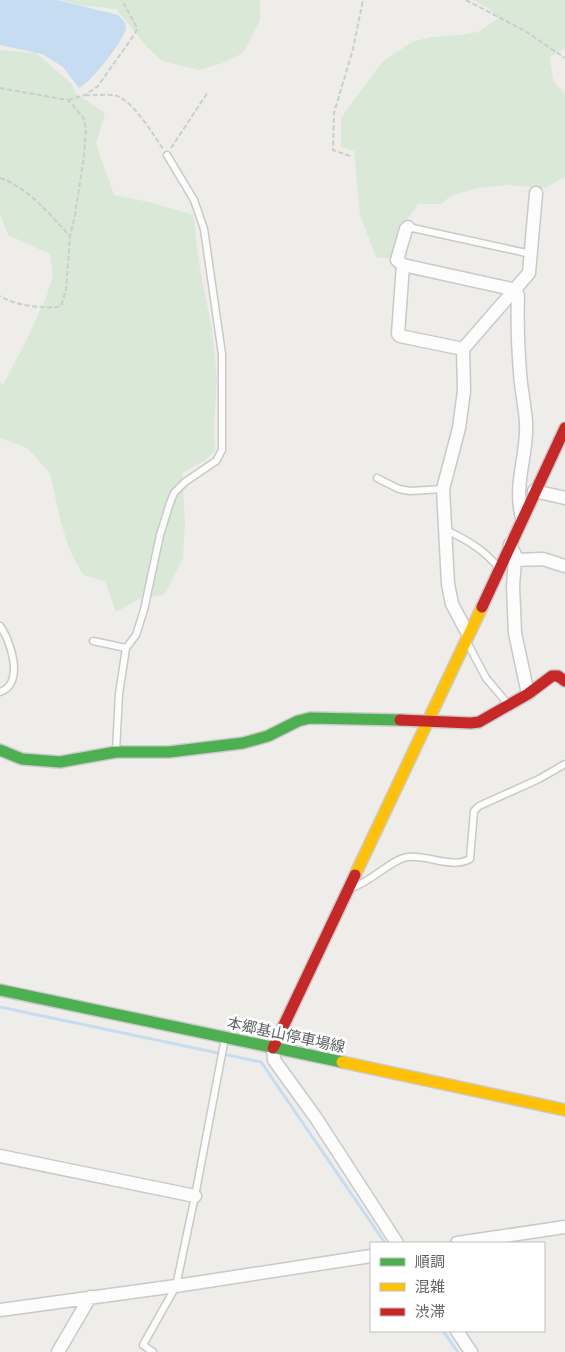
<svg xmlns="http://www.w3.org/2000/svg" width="565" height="1352" viewBox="0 0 565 1352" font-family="Jost,'Noto Sans JP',sans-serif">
	<rect width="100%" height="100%" fill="#eeede9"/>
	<!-- green -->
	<path fill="#dae8d8" d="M60,0H260V20L243,53L223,63L199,70L162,61L147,47L116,9L79,5Z
		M474,0H565V48L550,57L553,80L565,94V177L545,188L507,185L479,188L452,195L441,204H418L405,223L394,259L376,257L360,215L354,151L341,147V118L382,62L412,42L431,37L459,35L478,32L499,18L486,7Z
		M0,50L36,53L72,84L75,93L105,113L96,144L114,195L149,202L193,215L200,270L212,329L217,378L214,427L215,451L204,461L182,473L185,521L183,559L164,595L139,599L116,612L105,581L83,575L69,549L59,515L50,473L27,448L0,438V383L3,385L28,337L47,295L53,275L50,254L8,235L0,214Z"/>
	<!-- water -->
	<path fill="#c5dcf1" d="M0,0H57L118,15C122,19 126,22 126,28C124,41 91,82 79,88L63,67L42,54L0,45Z"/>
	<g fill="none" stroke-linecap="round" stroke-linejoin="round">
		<!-- stream -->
		<path stroke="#c5dcf1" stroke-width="3" d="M0,1007L261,1062L385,1243
			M443,1331L458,1352"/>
		<!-- lane casing -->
		<g stroke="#c9c9c9" stroke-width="9">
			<path id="lane" d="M408,227L531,254
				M377,478L399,489L410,491L443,489
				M446,530C467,540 483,549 498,567
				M0,626C11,641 25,684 0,692
				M93,641L126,648
				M468,644L486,678L508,704
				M116,751L119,694L126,648L136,635L144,610L160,535L170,503L174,493L185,482L216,461L222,450V354L204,229L194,200L167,155
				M354,887C371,881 394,858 408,857C429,855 452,869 470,859L474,811L479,806L539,779L565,764
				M153,1352L143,1345L176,1286L195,1196L225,1038"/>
		</g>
		<!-- street casing -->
		<g stroke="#c9c9c9" stroke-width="15">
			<path id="street" d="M408,227L406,229L397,260L403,265L398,334L400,336L463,349
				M403,265L516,290L518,296C517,321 518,347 520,373C521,389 525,406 526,422C528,456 513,482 522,518
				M534,491L565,498
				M510,544L515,555V560L513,586L515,633L528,694
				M515,560L543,559L565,566
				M468,634L452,604L448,584L443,489L459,428L464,391L463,349L529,273L536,193
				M273,1048L274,1060L316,1118L397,1243
				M0,1156L195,1196
				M457,1243L565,1227
				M0,1310L176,1286L371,1256
				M457,1331L471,1352
				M58,1352L90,1297"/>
		</g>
		<!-- fast casing -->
		<g stroke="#cbcbcb" stroke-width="14">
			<path id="fast" d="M0,750L22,759L60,762L116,752H169L243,743L268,736L298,721L310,718L400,720
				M0,990L342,1062"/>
		</g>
		<!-- slow casing -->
		<g stroke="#cbcbcb" stroke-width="14">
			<path id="slow" d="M355,875L482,607
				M342,1062L565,1110"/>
		</g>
		<!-- jam casing -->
		<g stroke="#cbcbcb" stroke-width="14">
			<path id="jam" d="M482,607L565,428
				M400,720L471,723L479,722L528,694L552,676H558L565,681
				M273,1048L355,875"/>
		</g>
		<!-- path -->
		<path stroke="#cacecc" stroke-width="2" stroke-dasharray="5 2.5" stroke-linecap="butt" d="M466,0L525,31L565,58
			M0,88L68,100L83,117L86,129L84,156L75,215L70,236L66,290L61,306C46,310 13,305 0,296
			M85,95C95,96 104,94 113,95C131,97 153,134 163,149
			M68,100L85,95L98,86L134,35L137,29L136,26L122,0
			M171,148L208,92
			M350,156L333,150L334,113L353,49L363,0
			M0,178C29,188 49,214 70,236"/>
		<!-- lane -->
		<use href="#lane" stroke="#fcfcfc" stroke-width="6"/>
		<!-- street -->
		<use href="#street" stroke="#fcfcfc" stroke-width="12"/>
		<!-- fast -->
		<use href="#fast" stroke="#4caf50" stroke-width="11"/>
		<!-- slow -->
		<use href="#slow" stroke="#ffc107" stroke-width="11"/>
		<!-- jam -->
		<use href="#jam" stroke="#c62828" stroke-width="11"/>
	</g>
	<g text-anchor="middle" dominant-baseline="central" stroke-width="5" stroke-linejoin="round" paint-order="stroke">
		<!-- street labels -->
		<g font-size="15" fill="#606266" stroke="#fff">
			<text transform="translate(286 1035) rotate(12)">本郷基山停車場線</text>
		</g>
	</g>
	<!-- legend -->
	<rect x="370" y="1242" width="175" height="90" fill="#ffffff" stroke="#bfc0c2"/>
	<rect x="380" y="1258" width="25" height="8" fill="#4caf50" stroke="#bfc0c2"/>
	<text x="415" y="1267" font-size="15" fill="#606266">順調</text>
	<rect x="380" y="1283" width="25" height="8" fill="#ffc107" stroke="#bfc0c2"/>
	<text x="415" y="1292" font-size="15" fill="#606266">混雑</text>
	<rect x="380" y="1308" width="25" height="8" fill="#c62828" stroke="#bfc0c2"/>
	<text x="415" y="1317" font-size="15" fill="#606266">渋滞</text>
</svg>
